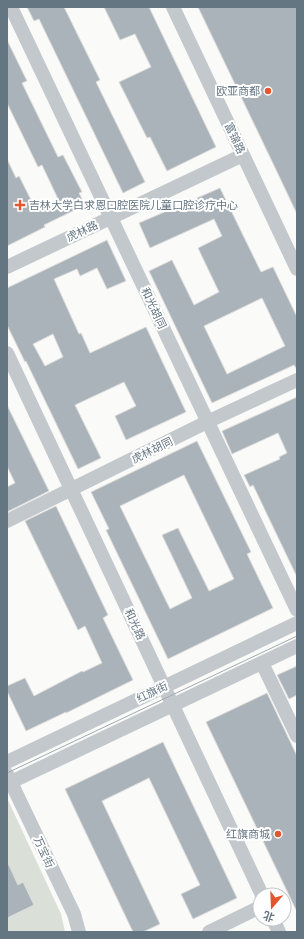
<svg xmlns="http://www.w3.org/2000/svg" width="304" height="939" viewBox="0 0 304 939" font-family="Arial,'Noto Sans SC',sans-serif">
	<rect width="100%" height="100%" fill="#fafaf8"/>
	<!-- green -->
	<path fill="#dadfd7" d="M7,798L61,914L65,932H7Z"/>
	<!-- building -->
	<path fill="#aab3b9" stroke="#dcdcda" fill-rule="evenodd" d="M27,7H64L100,80L96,82L145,182L123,193L39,19L34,21Z
		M104,7H149L216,147L167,171L150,137L147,138L119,82L151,67L135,34L120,40Z
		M198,7H297V214L279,176Z
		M7,40L27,81L22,83L58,157L63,155L82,192L79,193L85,205L44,225L45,227L7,246V159L16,178L19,176L37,212L59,201L42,165L38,167L7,103Z
		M220,188L261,272L273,267L297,317V370L294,365L212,403L149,271L172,260L194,305L219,292L198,248L222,236L214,219L150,248L139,223ZM262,298L285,346L227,374L204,326Z
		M107,240L126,281L107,289L97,268L80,276L77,269L54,279L79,334L81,333L90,353L146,327L186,412L126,440L115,416L136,406L124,382L75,405L101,458L78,469L26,361L25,362L7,325V288ZM53,334L63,357L45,366L33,344Z
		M297,397V577L253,485L250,487L244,475L280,459L279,457L287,453L278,433L232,454L222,431Z
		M7,405L49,491L7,512V487L15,483L7,466Z
		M197,441L251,552L247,554L273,608L168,659L106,530L109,529L91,492ZM184,475L234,579L209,591L178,528L162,535L192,598L170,609L120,506Z
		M56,506L108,615L103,618L133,680L66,713V712L26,731L7,691V686L25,678L34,696L82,671L83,672L102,663L85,626L78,630L25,521Z
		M297,666V695L289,699L277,675Z
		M267,693L297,756V912L206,722Z
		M163,742L237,898L193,919L181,894L200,885L149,778L102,801L160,924L143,932H133L65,789Z
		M7,861L18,885L23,882L34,905L7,918Z"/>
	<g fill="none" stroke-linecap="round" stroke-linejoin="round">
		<!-- minor -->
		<path stroke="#c3c8cc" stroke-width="14" d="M11,7C107,207 201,409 297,610
			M173,7L297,269
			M7,267L243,155
			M7,353L262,895
			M7,521L207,422L297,380
			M262,663L297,736
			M7,762L297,623
			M7,774L74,914L79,932
			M11,782L297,646
			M273,919L279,932
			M209,932L260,907"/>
		<!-- tram -->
		<path stroke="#a2aab0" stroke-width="1" d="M7,773L297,636"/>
	</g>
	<!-- markers -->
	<g fill="#e4572e" stroke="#fff" stroke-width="1.5">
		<circle cx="268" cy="91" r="4"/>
		<path d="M18 199h4v4h4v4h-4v4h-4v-4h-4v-4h4z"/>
		<circle cx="278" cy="834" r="4"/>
	</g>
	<g text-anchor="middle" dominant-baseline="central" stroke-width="4" stroke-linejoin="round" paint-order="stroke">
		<!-- poi labels -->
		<g font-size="11" fill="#657683" stroke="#fff" text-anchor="end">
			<text x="260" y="91">欧亚商都</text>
			<text x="29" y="205" text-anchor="start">吉林大学白求恩口腔医院儿童口腔诊疗中心</text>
			<text x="270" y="834">红旗商城</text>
		</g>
		<!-- street labels -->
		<g font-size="11" fill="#657683" stroke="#fff">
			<text transform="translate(235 138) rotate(65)">富锦路</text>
			<text transform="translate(82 231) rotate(-25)">虎林路</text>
			<text transform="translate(154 308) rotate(65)">和光胡同</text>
			<text transform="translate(152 450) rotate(-26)">虎林胡同</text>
			<text transform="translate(135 624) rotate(65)">和光路</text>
			<text transform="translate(152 692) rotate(-26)">红旗街</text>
			<text transform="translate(44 852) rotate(65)">万宝街</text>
		</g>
	</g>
	<!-- border -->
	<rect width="304" height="939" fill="none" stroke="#657683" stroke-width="16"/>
	<!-- north arrow -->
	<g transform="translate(272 907) rotate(199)"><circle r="19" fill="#ffffff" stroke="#c1c8cd"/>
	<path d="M0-3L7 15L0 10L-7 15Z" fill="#e4572e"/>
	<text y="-6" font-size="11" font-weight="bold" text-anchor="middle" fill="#657683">北</text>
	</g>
</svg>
